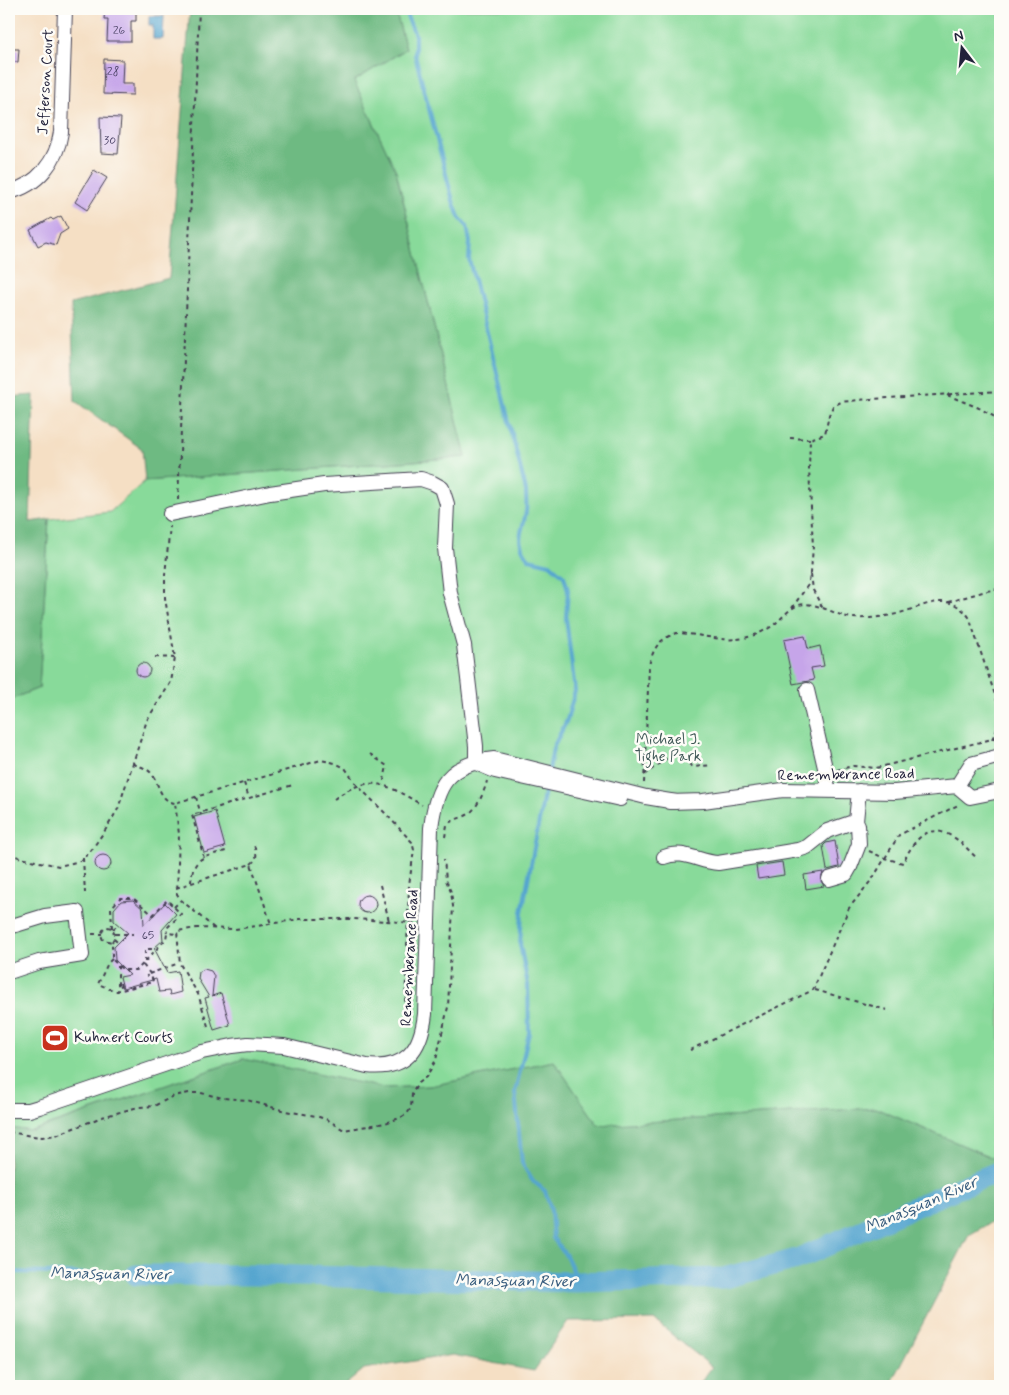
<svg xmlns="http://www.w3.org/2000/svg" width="1009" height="1395" viewBox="0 0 1009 1395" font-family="Mynerve,sans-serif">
	<rect width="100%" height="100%" fill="#fdfcf7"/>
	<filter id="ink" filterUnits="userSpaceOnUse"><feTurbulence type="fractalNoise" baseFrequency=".02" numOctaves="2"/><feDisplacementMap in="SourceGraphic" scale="10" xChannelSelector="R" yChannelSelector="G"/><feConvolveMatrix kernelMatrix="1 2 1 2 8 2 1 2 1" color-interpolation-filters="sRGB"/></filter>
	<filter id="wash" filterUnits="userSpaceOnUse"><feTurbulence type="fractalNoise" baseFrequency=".0096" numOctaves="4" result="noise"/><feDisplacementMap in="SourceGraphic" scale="20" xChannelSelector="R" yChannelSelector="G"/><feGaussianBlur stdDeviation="1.12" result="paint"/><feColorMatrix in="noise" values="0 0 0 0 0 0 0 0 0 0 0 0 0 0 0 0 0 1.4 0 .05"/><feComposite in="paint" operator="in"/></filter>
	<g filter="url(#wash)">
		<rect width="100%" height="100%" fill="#f5dfc4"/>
		<!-- green -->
		<path fill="#88da9a" stroke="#557e6a" d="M395,9H1000V1161L875,1108L598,1125L554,1061L430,1086L384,1088L243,1059L31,1131L9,1128V700L39,688L49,519L110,512L145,481L466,457L396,171L354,81L406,49Z"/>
		<!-- forest -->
		<path fill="#6eba82" stroke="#486e5e" d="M190,9H395L406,49L354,81L396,171L466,457L145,481L142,449L75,401L71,304L169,278Z
			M34,395L30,522L49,519L39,688L9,700V397Z
			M243,1059L384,1088L430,1086L554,1061L598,1125L875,1108L1000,1161V1217L969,1235L890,1386H803L744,1380L743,1386H698L712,1367L654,1320L568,1321L534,1371L453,1355L364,1369L344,1386H9V1128L32,1131Z"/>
		<!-- water -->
		<path fill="#55a5cf" stroke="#3c6485" d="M149,16H164L163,39H153V25H149Z"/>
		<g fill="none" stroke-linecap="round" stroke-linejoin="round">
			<!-- stream -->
			<path stroke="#55a5cf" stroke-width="4" d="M404,9L415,35V55L453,201L459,217L467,226L470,242L469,259L526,491C526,497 527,505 526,511C523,533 513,538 529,559L550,564L564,576L568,590L566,618L575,691L567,720L553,748L549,770
				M546,784L522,912L520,944L528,985L529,1033L515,1092L522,1163L532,1180L545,1191L551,1210L553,1238L565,1254L579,1282
				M9,1272L136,1275"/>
			<!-- river -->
			<path stroke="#55a5cf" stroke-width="21" d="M136,1275H253L576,1282L724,1278L797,1259L944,1194L1000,1171"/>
		</g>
		<g id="blocks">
			<!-- building -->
			<path fill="#c6a5e9" d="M105,9H136V21H131V41H107L108,19H104Z
				M9,49H19L18,62H9Z
				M104,59L123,60L122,84H133V95L103,94Z
				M100,117L121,118L118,154L101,153Z
				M94,170L107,178L87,210L75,202Z
				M61,216L68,229L60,234L56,245L46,242L38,246L30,230L51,218L53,220Z
				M805,636L808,649L820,646L824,666L811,668L814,680L793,684L784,640Z
				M136 670a7 7 0 1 1 14 0a7 7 0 1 1-14 0Z
				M215,811L225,847L204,853L194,817Z
				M835,841L839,867L827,870L823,846L826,843Z
				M95 863a8 8 0 1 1 16 0a8 8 0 1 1-16 0Z
				M782,862L784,875L758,879L756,866Z
				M823,872L821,881L824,886L806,889L804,875Z
				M358 904a9 9 0 1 1 18 0a9 9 0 1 1-18 0Z
				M133,900L143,909L144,925L165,903L176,914L162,930L163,940L154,948L167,973L178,971L181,992L170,995L169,991L159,992L156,979L123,988L120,977L130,975L115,960L114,947L128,933L114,921V909L121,901Z
				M204,969L211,971L214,976L212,996L221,993L230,1025L214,1030L205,998L209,997L198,979L199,972Z"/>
		</g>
	</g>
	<g filter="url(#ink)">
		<use href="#blocks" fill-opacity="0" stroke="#423e50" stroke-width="1"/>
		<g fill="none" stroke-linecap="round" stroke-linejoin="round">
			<!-- minor casing -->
			<g stroke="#423e50" stroke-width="16">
				<path id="minor" d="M9,192C38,185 57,161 61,132L65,9
					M170,514L270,493L324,485L421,479L433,483L442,488L447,504L445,548L450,593L464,645L476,746V763
					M807,690L826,772L828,790
					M476,763L495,771L620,799
					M957,786L971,764L1000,756
					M957,786L970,797L1000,791
					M669,802L703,801L783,790L895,792L957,786
					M664,857C683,849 699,862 718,863L798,850L807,847L827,831L856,821L859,791
					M829,879L846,874L850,867L859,844L858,825L856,821
					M9,927L45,916L77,912L82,955L39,962L9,972
					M9,1110H29L39,1107L202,1052L232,1046L248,1044L284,1046L367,1066C406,1070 421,1050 425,1014L431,828C436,785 448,764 494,759L646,797L676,802"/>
			</g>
			<!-- path -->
			<path stroke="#423e50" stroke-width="2" stroke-dasharray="4 4" stroke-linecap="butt" d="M947,395L979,408L1000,420
				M790,438L810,439
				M178,500L199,9
				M811,574L813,590L823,609
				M948,602L986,591L1000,589
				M792,608L808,585L811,572L813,547L809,468L810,439L825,434L829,415L833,406L841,402L858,400L1000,391
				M155,657L175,658
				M992,739L1000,723
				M370,754L387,766L383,785
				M133,764C139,766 147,768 151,773C160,784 159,801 175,803
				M837,770L853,766L876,768L1000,737
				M644,775L674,753L693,767L712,765
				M244,783L249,798
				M644,783L649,665C654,647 659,639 677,633C714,635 733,649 769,628C780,622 787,609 799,605C814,601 832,613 847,617C854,619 862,618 870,618C879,617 890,616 900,613C925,606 949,590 969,617L1000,710
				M196,797L201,815
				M334,799C371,772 387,785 422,805
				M445,837L447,825C453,819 458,819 465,816C477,811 484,792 487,781
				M869,851L884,858L903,863C913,841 927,821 953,837C962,842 969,851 977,858
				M9,853L21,858L59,866L80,861L90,852L106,829L118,809L147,720L171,682L175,658L165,598V575L170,526
				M83,858L85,893
				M204,858L192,815L293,785
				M251,864C258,858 257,854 254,845
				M191,882C193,855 206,857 229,850
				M380,885L389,921
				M176,888L251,864L271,924
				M174,907L181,900
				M112,928L111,908L120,898H133L153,915L167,900L181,914L166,929L167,932
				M214,928L181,900L177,894L179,834L175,803L321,760L335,763L345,768L357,785L385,813L412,842L414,850L409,885L405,1009
				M113,929L118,925
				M92,934H102
				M115,934H133
				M114,939L118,943
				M112,942L115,936L112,928L107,927L103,930L101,935L103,940L112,942V959L123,970H137L166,939L167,933L177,934
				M112,959L108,963L98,984L115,991H118V966
				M145,962V949H157
				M143,965L151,975L146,976
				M149,974L179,963
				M120,983L122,990L153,982L151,975
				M815,990L887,1010
				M208,1026L198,994L180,964L177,931L197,928L235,929L257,926L300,919H353L416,923
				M690,1050L813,990L849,908L873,878L899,835L960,804
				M9,1132L32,1136L42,1137L56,1135L102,1117L138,1107L154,1106L174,1096L189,1093H201L223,1098L247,1100L285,1111L316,1116L328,1120L344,1130L385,1123L400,1118L407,1114L411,1108L412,1094L418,1083L426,1077L436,1060L448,1007L453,906L451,892L446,880L444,859"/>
			<!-- minor -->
			<use href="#minor" stroke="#fff" stroke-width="14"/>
		</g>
	</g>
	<!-- icons -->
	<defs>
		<g id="stadium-square" transform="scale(1.4375)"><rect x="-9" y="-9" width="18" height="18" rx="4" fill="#c8321e" stroke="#fdfcf7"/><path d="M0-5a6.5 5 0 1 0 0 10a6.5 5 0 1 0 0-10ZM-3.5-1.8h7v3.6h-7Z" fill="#fff"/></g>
	</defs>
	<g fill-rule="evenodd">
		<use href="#stadium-square" x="55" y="1038"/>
	</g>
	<g text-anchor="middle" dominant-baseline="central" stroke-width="5" stroke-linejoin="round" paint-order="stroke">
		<!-- number labels -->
		<g font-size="12" fill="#4b4366">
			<text x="119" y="31">26</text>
			<text x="113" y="72">28</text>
			<text x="110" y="141">30</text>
			<text x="148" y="936">65</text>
		</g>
		<!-- street labels -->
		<g font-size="15" fill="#22223b" stroke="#fdfcf7">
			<text transform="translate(46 82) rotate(-87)">Jefferson Court</text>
			<text transform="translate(846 775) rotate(-1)">Rememberance Road</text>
			<text transform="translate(410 958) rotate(-87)">Rememberance Road</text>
		</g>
		<!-- park labels -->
		<g font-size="15" fill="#415958" stroke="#fdfcf7">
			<text x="668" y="740">Michael J.<tspan x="668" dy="17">Tighe Park</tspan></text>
		</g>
		<!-- poi labels -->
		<g font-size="15" fill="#22223b" stroke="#fdfcf7" text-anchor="start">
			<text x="74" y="1038">Kuhnert Courts</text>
		</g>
		<!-- water labels -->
		<g font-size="16" font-style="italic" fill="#395d7e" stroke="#fdfcf7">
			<text transform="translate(921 1205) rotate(-23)">Manasquan River</text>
			<text transform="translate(110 1274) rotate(1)">Manasquan River</text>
			<text transform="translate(515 1281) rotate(1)">Manasquan River</text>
		</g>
	</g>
	<!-- margin -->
	<rect width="1009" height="1395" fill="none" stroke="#fdfcf7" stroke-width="30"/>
	<!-- north arrow -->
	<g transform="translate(962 48) rotate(344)" stroke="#fdfcf7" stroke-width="4" paint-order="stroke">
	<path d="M0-4L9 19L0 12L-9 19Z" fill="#22223b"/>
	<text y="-8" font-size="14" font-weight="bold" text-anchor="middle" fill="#22223b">N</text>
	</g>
</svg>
